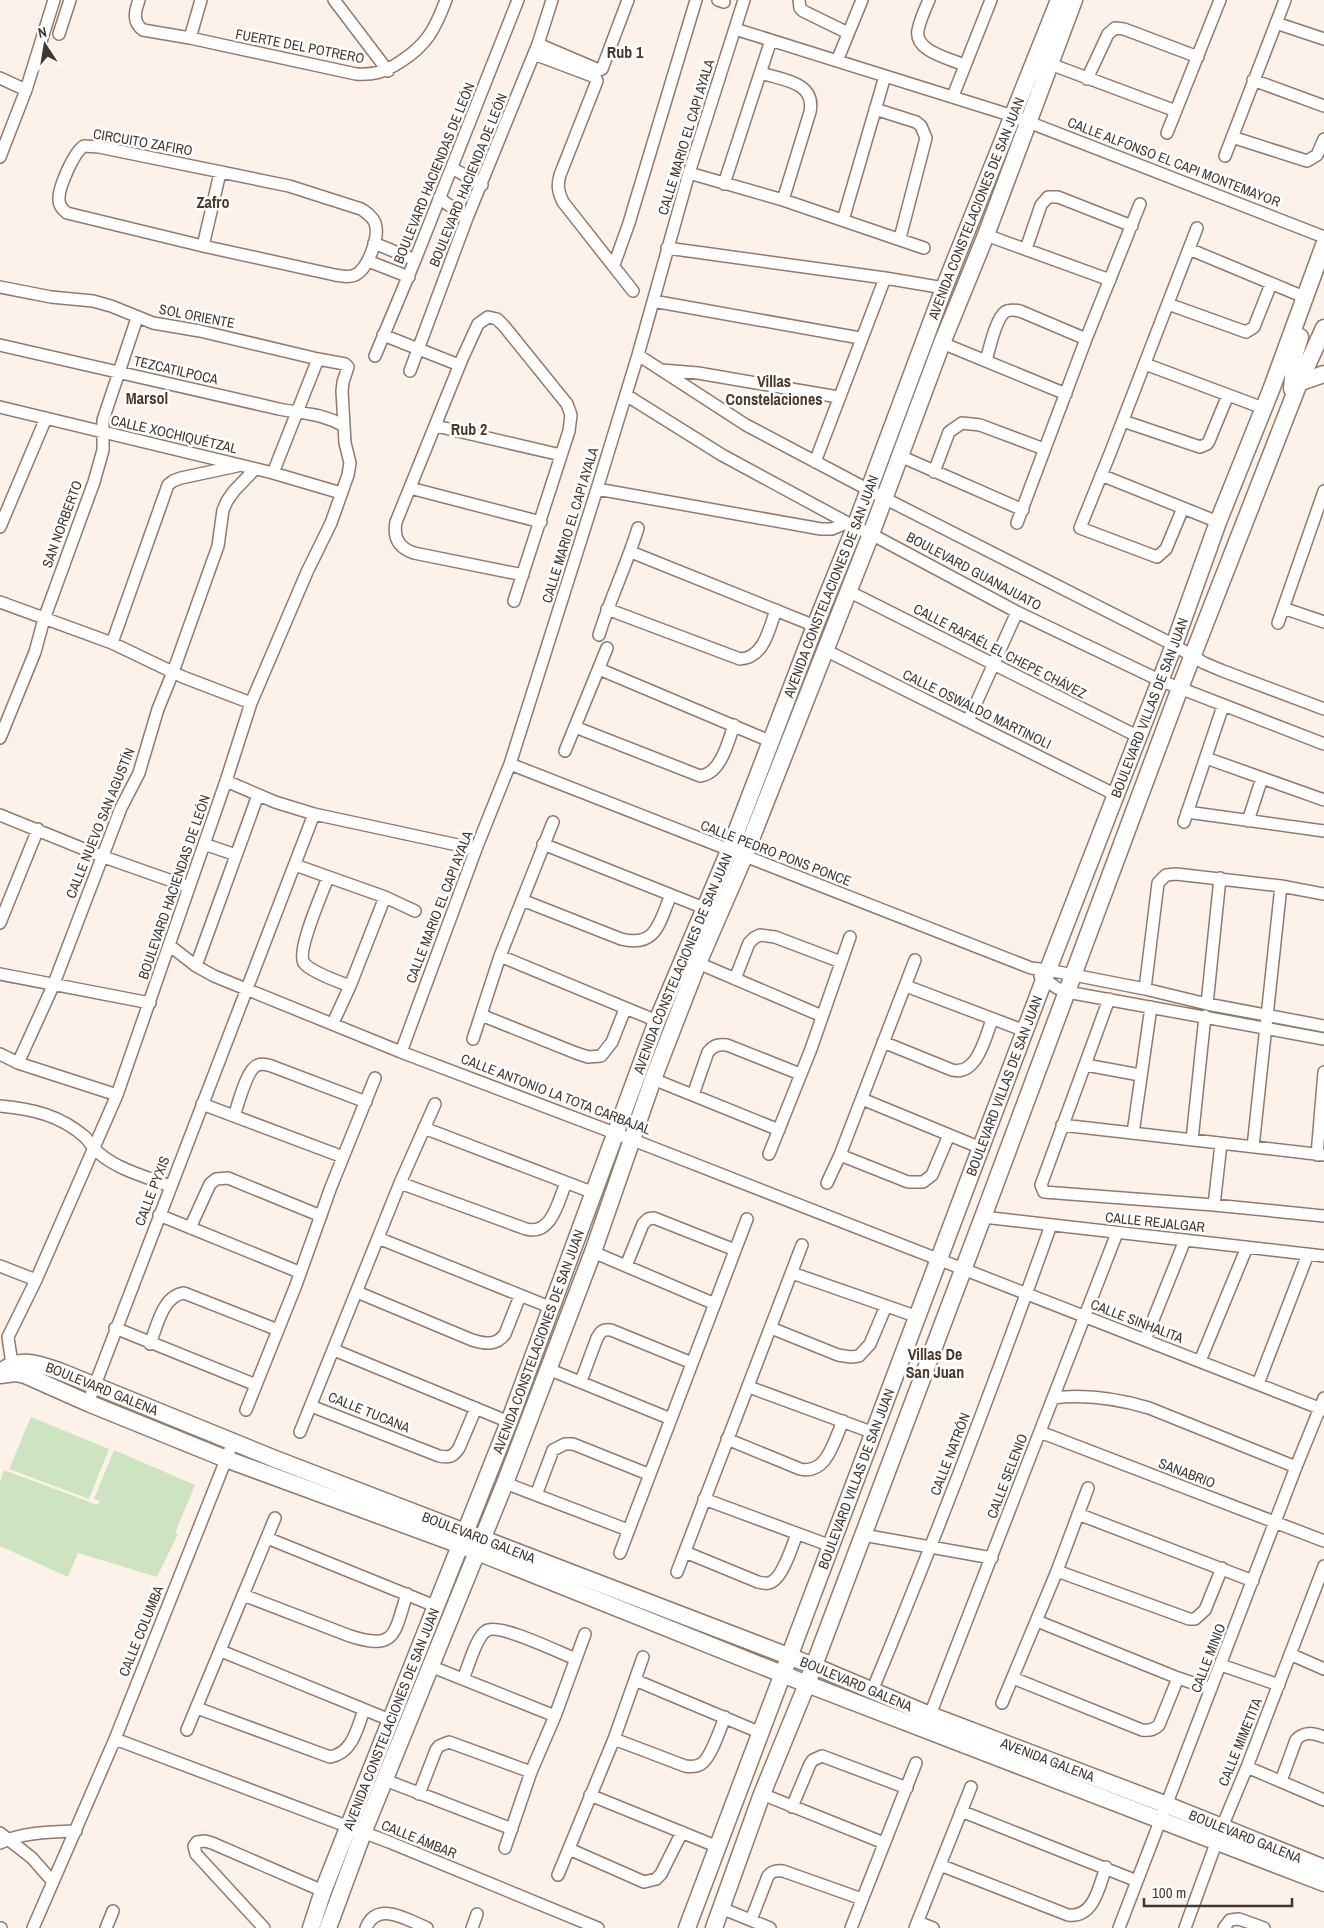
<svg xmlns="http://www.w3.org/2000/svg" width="1324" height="1928" viewBox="0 0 1324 1928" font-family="'Archivo Narrow',sans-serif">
	<rect width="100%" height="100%" fill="#fdf2ea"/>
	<!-- pitch -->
	<path fill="#cee3c0" d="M31,1417L109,1449L89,1499L9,1469Z
		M114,1450L195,1485L175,1533L178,1534L157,1577L78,1553L68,1577L0,1546V1482L4,1470L98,1505L100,1501L94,1499Z"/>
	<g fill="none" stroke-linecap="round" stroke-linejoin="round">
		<!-- street casing -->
		<g stroke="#927a68" stroke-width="14">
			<path id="street" d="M139,0C135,11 132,22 143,30L190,38L356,74C374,75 385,72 400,62C427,45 435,29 446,0
				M334,0L388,71
				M718,0L724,2
				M799,0L800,8L803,11L848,33
				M929,0C925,9 920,20 918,30C914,51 948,58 964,65
				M1276,23L1324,39
				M735,29L1013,116L1324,237
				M59,34L70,0
				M190,38L201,0
				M538,44L599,70L602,69L628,0
				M534,54L595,77L597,81L560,175C557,185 558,192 563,202L633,291
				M837,61L862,0
				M1050,64L1176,111
				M761,73C783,80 816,82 810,112L783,200
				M0,78L26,90
				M1087,79L1108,34L1115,28L1124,29L1198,57
				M1253,80L1324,106
				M953,96L991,0
				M875,109L916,122L921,126L926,138L900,238
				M1167,133L1220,0
				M1232,137L1307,161L1317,155L1324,139
				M84,146L99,147L289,186L361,209C367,213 372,216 375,223C380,236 368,269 355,275C349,278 341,276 335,275L203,246L67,213C63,210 59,206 59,200C58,188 74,152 84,146Z
				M1225,156L1285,0
				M0,157L26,90L54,0
				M452,168L482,185
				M689,173L783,200L924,248
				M724,184L771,40
				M439,198L467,218
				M843,220L885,76
				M986,235L1110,280
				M374,243L415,260
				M203,246L220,173
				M667,248L885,278L944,288
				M1026,249L1041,205L1048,197H1058L1132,226
				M1189,249L1304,297
				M368,261L409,277
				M614,265L629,223L696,0
				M0,287L51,297L93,301L111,306L153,323L200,331L318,359L345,364L348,367L343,382L342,391L345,443L350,463L348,475L331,523L307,572L251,703L226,781L117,1095L36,1280L8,1337L13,1371
				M653,301L860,338
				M1168,304L1246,332L1254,327L1271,284
				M383,335L459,365
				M942,343L1066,394
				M0,345L279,409C304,414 322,413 344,426
				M638,355L746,425L884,498L1174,645L1204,663L1223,671L1324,709
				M375,356L415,260L518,0
				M986,361C989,350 996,318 1005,312C1009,309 1015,310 1020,311L1086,339
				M1145,364L1263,408
				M662,370L698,373L838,397
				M410,371L467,218L538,44L552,0
				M626,395L722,455L855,527L871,534L1017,612L1159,680L1324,744
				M0,407L273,473L341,493
				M1123,421L1200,447L1207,444L1209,441L1228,395
				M436,426L561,455
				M900,456L1023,510
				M815,462L885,278
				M934,472L949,432L962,423L980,425L1044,449
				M273,473L318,359
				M1101,475L1218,522
				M410,488L541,522
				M597,489L821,529H832L846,523
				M1183,508L1166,549L1157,557L1080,528L1111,451L1197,228
				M1017,523L1086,339L1140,204
				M0,527L46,418
				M631,552L815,626
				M848,591L1139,737
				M514,601L569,431L571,415L567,404L504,326L497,319L488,317L478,324L462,359L396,522C393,538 399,548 414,553L523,575
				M0,602L112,643L183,677L251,703
				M1283,608L1324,622
				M607,609L740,659C764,658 769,629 776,610
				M1278,623L1324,491
				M599,635C610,599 627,564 638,528
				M112,643L168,485L173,481L181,478L237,466
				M825,650L1116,795
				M599,669L772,742
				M968,721L1017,612
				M575,727L700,776C721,774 728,742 734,725
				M0,738L35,652L44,619L94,482L103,450V420L137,318
				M565,751L607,648
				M1206,758L1324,800
				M510,764L1031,968L1048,970L1145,989L1207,1004L1324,1026
				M226,781L275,802L314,814L476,849
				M1187,812L1324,831
				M0,815L101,856L189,887
				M1248,821L1262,778
				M1184,822L1223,706
				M204,844L236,855
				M543,844L704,908
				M295,865L385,897L415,911
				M328,877C323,892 296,951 304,963C311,972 339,982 350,986
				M522,900L621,939C657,948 659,922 671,895
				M0,923L38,829
				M169,945L196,966L214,976L246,989L401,1052L633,1140L1324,1410
				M500,956L657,1021
				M698,963L822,1016
				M196,966L258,795
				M0,974L150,1003
				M1040,976L1057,988L1067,992L1324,1039
				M735,979L749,943L754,938L760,935L775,937L841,962
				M906,986L1025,1031
				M1145,989L1158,883L1166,875L1176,874L1281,886L1324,894
				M1109,999L1041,1185L1044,1192L1214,1205L1324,1216
				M1207,1004L1220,878
				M481,1015L576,1053L588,1057L601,1056L612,1042L625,1009
				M333,1023L350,986L385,897
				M473,1039L500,956L553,822
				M883,1042L952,1070C977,1076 985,1038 992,1020
				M401,1052L476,849L510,764L597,489L638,355L689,173L744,0
				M0,1054L18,1063L117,1095
				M18,1063L53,986L121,808L139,773L158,709L173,672L218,546L223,510L227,501L234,491L255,469
				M1086,1065L1140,1075
				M653,1079L779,1130
				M693,1095L708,1052C714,1045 719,1044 727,1045L800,1074
				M862,1099L981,1148
				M202,1104L343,1157
				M0,1106C32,1109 60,1115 85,1137C90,1142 94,1150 100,1154C119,1170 147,1177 170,1186
				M234,1116C238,1105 247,1068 258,1065C263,1063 269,1065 274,1067L366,1102
				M1062,1125L1324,1155
				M424,1128L594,1193
				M1133,1133L1151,1007
				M1192,1140L1205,1016
				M1253,1147L1281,886
				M769,1154L811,1049L850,937
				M840,1155L908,1182H923L932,1175L949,1135
				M1317,1155L1324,1072
				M400,1183L526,1229C552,1236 558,1201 566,1183
				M827,1183L840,1155L915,960
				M1214,1205L1221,1144
				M159,1215L299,1272
				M983,1217L1324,1256
				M190,1228L210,1184L216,1179L228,1178L321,1216
				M378,1238L552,1308
				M593,1252L715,1304
				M0,1266L36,1280
				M626,1266L643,1224L648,1219L654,1218L735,1250
				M792,1273L918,1317
				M357,1292L472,1340C485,1344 496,1346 505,1334L520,1296
				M115,1328L256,1385
				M771,1328L838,1355L851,1357L859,1356L870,1344L886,1306
				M1145,1340L1185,1240
				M150,1344C157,1327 162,1296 184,1293L278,1330
				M334,1350L509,1422
				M1200,1361L1247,1247
				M548,1369L671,1419
				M581,1381L597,1338C601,1331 603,1329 611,1330L692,1363
				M1258,1384L1308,1254
				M749,1387L874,1433
				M1053,1398C1084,1394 1119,1399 1149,1408L1296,1467
				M88,1403L314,814
				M311,1406L439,1456C449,1458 453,1457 459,1448L476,1408
				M246,1410L296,1285L331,1187L375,1078
				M300,1432L400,1183L435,1104
				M1040,1432L1324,1541
				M727,1439L800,1469C827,1475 834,1441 843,1421
				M505,1483L628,1530
				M536,1495L553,1450L565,1444H573L648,1474
				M704,1499L831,1546
				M1078,1514L1253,1581
				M863,1535L992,1558
				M267,1538L435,1606
				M685,1552L758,1582C763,1583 768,1585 773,1581C784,1574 792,1546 797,1534
				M620,1553L747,1219
				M1057,1571L1189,1619H1195L1205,1610L1222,1568
				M677,1572L802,1245
				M243,1595L350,1636C397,1651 394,1633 407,1594
				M1037,1621L1178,1678L1211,1689
				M221,1651L390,1720
				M1290,1654L1324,1669
				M1221,1665L1279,1685
				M430,1666L555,1716
				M1013,1678L1142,1730C1149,1731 1154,1730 1159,1725L1178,1678
				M463,1679C468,1668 476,1637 486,1631C498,1622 560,1653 576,1659
				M635,1680L761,1733
				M872,1691C936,1537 995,1382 1051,1225
				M1002,1703L1057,1571L1088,1488
				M197,1708L330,1757C353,1753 357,1728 364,1710
				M928,1720L1117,1233
				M187,1730L275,1518
				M115,1739L389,1842L598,1928
				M614,1739L685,1766C691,1767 696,1767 701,1764C711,1758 720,1729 725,1717
				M1247,1767L1324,1800
				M385,1780L512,1829
				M1281,1781L1296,1740C1304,1731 1313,1733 1324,1737
				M419,1794L436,1750L439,1746L449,1742L531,1772
				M762,1794L884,1843
				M590,1795L718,1847
				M792,1807L810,1764L813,1760L822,1756L907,1788
				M961,1811L1137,1881
				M0,1833L32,1858L53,1882
				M0,1843C22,1832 51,1832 76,1831
				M505,1848L531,1772L555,1716L585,1634
				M569,1849L644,1882L656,1879L661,1874L682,1832
				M940,1865L1068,1915C1094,1918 1099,1887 1106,1867
				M558,1875L614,1739L643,1657
				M721,1908L770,1928
				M751,1920L768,1876C772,1871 776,1870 783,1871L862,1899
				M918,1922L933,1928
				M0,1928H1
				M33,1928L115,1739L233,1442
				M106,1928L113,1911
				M264,1928L196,1854L194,1846L197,1842L205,1841L212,1843L323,1891
				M366,1928C377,1900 408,1920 427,1928
				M472,1928L477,1914
				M851,1928L916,1763
				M915,1928L971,1787
				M1119,1928L1296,1467L1324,1398
				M1185,1928L1222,1827L1247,1767L1324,1566
				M1224,1928L1230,1920L1239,1919L1264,1928"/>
		</g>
		<!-- secondary casing -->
		<g stroke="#927a68" stroke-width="19">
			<g id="secondary">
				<path d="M1295,384L1324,374"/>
				<path d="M1292,389L1295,353L1300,337"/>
				<path id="s1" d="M0,1374C16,1355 39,1364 59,1371L275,1459L814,1666L930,1715L1167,1805L1324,1868"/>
				<path d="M0,1375L15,1373L25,1375L88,1403L226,1459L460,1545L807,1684L1324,1883"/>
				<path id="s2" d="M311,1928L323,1891L509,1422L657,1021L729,851L815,626L855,527L944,288L1059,0"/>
				<path d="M328,1928L363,1833L505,1483L593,1252L653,1079L698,963L744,857L871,534L942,343L986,235L1074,0"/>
				<path id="s3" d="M687,1928L1044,980L1174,645L1218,522L1271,390L1324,245"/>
				<path d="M714,1928L762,1794L807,1684L983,1217L1180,688L1299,383L1324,328"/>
			</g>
		</g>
		<!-- street -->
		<use href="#street" stroke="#fff" stroke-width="11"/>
		<!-- secondary -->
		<use href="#secondary" stroke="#fff" stroke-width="16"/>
	</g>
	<g text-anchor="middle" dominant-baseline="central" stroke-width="5" stroke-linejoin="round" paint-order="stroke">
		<!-- street labels -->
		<g font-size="14" fill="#423730" stroke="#fff">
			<text transform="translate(300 46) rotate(11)">FUERTE DEL POTRERO</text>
			<text transform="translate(686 137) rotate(-73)">CALLE MARIO EL CAPI AYALA</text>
			<text transform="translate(143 142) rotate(10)">CIRCUITO ZAFIRO</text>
			<text transform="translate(1174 162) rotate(21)">CALLE ALFONSO EL CAPI MONTEMAYOR</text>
			<text transform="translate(434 173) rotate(-68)">BOULEVARD HACIENDAS DE LEÓN</text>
			<text transform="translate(468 180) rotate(-68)">BOULEVARD HACIENDA DE LEÓN</text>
			<text stroke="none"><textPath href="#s2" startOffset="1844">AVENIDA CONSTELACIONES DE SAN JUAN</textPath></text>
			<text transform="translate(197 316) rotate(11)">SOL ORIENTE</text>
			<text transform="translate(176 370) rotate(13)">TEZCATILPOCA</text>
			<text transform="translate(174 434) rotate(13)">CALLE XOCHIQUÉTZAL</text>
			<text transform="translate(62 524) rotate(-70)">SAN NORBERTO</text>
			<text transform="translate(570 525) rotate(-73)">CALLE MARIO EL CAPI AYALA</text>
			<text transform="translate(974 571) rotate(28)">BOULEVARD GUANAJUATO</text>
			<text stroke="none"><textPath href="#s2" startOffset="1439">AVENIDA CONSTELACIONES DE SAN JUAN</textPath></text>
			<text transform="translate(1000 651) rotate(27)">CALLE RAFAÉL EL CHEPE CHÁVEZ</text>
			<text stroke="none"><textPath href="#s3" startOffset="1305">BOULEVARD VILLAS DE SAN JUAN</textPath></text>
			<text transform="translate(977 709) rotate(26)">CALLE OSWALDO MARTINOLI</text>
			<text transform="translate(100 823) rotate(-68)">CALLE NUEVO SAN AGUSTÍN</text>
			<text transform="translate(776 853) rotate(21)">CALLE PEDRO PONS PONCE</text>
			<text transform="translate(174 887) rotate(-71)">BOULEVARD HACIENDAS DE LEÓN</text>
			<text transform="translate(439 907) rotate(-69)">CALLE MARIO EL CAPI AYALA</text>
			<text stroke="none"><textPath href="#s2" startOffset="1034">AVENIDA CONSTELACIONES DE SAN JUAN</textPath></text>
			<text stroke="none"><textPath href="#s3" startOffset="900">BOULEVARD VILLAS DE SAN JUAN</textPath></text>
			<text transform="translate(556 1094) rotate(21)">CALLE ANTONIO LA TOTA CARBAJAL</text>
			<text transform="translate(152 1191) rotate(-69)">CALLE PYXIS</text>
			<text transform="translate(1155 1222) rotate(6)">CALLE REJALGAR</text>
			<text transform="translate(1137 1321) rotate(21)">CALLE SINHALITA</text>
			<text stroke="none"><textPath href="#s2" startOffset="629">AVENIDA CONSTELACIONES DE SAN JUAN</textPath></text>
			<text stroke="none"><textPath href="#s1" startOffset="110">BOULEVARD GALENA</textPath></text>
			<text transform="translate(369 1412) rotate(22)">CALLE TUCANA</text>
			<text transform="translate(950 1454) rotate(-69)">CALLE NATRÓN</text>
			<text transform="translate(1187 1473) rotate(21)">SANABRIO</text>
			<text transform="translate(1007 1476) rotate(-69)">CALLE SELENIO</text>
			<text stroke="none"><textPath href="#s3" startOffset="480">BOULEVARD VILLAS DE SAN JUAN</textPath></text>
			<text stroke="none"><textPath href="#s1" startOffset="515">BOULEVARD GALENA</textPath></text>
			<text transform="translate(141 1631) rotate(-68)">CALLE COLUMBA</text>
			<text transform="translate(1208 1658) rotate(-69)">CALLE MINIO</text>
			<text stroke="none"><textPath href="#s1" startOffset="920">BOULEVARD GALENA</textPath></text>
			<text stroke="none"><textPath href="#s2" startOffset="224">AVENIDA CONSTELACIONES DE SAN JUAN</textPath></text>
			<text transform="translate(1240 1742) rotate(-68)">CALLE MIMETITA</text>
			<text stroke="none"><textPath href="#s1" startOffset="1126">AVENIDA GALENA</textPath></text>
			<text stroke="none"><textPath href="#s1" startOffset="1338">BOULEVARD GALENA</textPath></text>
			<text transform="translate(419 1839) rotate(22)">CALLE ÁMBAR</text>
		</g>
		<!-- quarter labels -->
		<g font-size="16" font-weight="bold" fill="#4d3828" stroke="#fff">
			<text x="625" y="52">Rub 1</text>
			<text x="213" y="202">Zafro</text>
			<text x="774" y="381">Villas<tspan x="774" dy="18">Constelaciones</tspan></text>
			<text x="147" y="398">Marsol</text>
			<text x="469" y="429">Rub 2</text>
			<text x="935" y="1354">Villas De<tspan x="935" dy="18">San Juan</tspan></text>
		</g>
	</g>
	<!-- north arrow -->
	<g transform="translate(45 45) rotate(348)" stroke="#ffffff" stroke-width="4" paint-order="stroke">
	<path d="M0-4L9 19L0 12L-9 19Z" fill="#423730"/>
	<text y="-8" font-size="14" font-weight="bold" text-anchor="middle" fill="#423730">N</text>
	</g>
	<!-- scale -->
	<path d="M1144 1898v8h148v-8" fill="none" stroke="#423730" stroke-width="2.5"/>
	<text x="1152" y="1898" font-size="15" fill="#423730" stroke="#ffffff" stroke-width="4" paint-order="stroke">100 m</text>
</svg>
